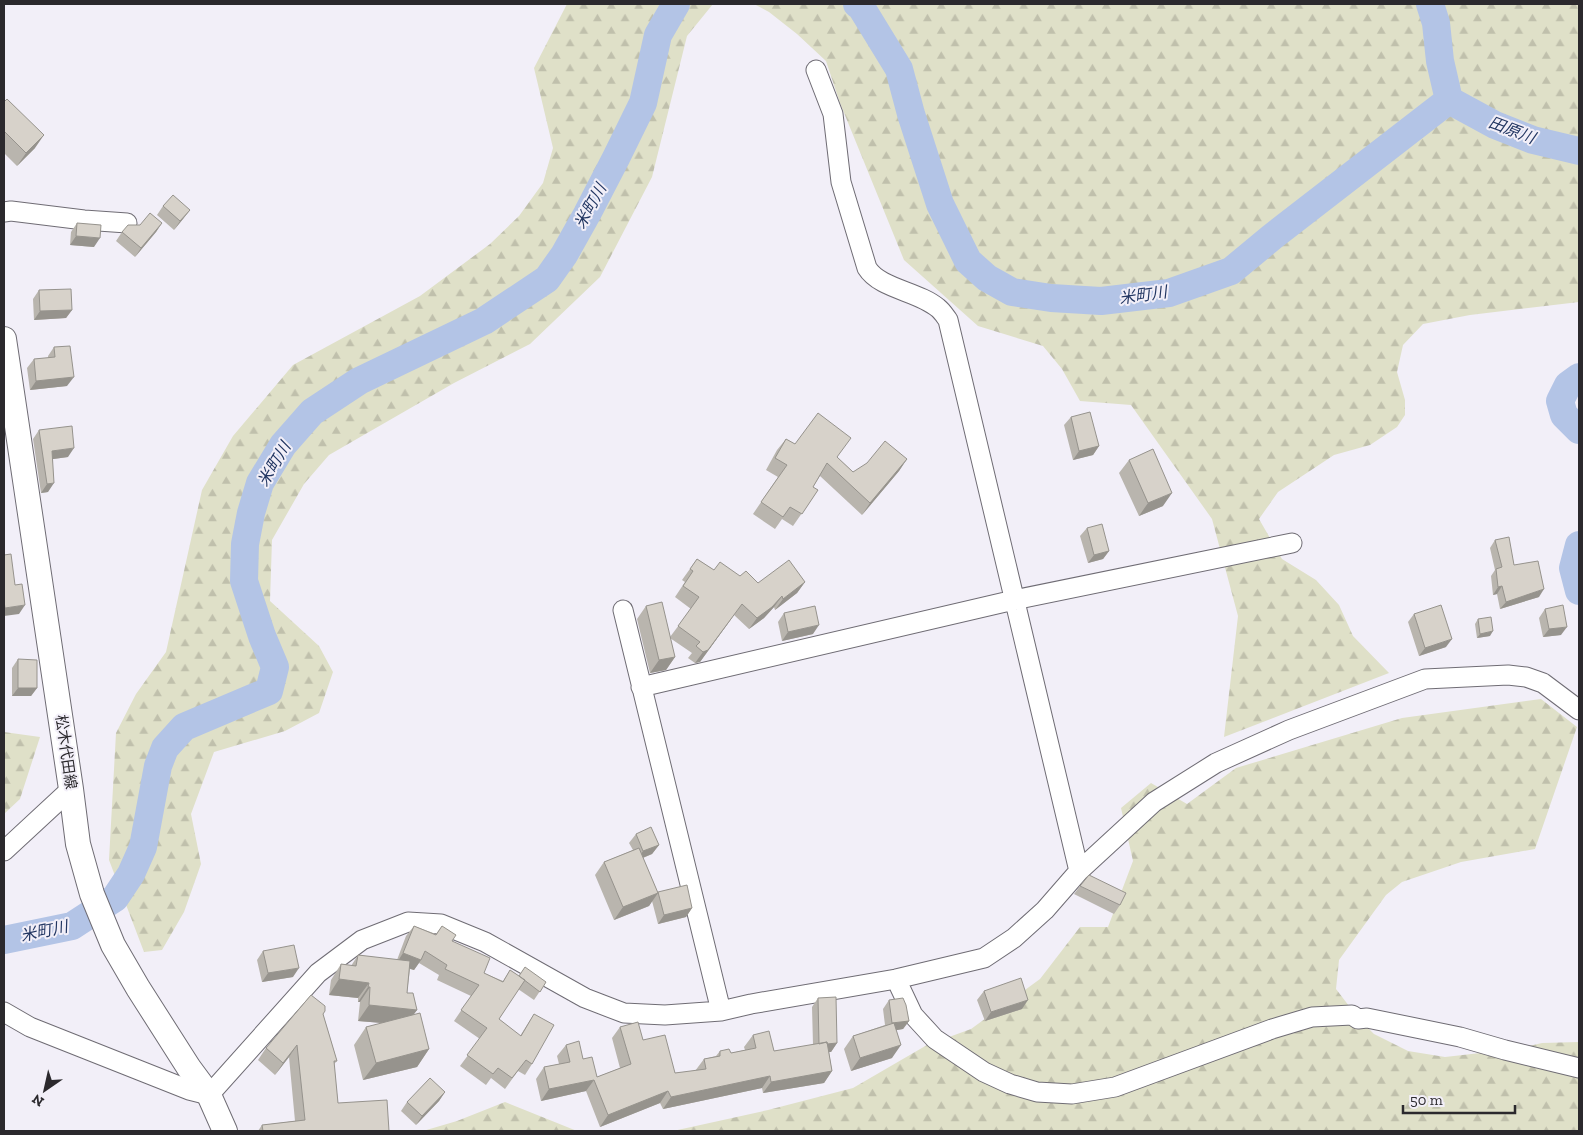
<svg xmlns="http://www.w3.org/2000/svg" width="1583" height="1135" viewBox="0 0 1583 1135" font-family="'Zilla Slab','Noto Sans JP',serif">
	<defs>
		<pattern id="forest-firs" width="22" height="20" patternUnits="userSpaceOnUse" patternTransform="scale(1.25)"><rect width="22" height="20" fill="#dfe0c8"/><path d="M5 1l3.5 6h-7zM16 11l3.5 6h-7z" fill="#c0c0ac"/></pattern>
	</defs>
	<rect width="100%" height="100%" fill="#f2eff8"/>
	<!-- forest -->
	<path fill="url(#forest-firs)" d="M567,4H713L687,36L652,177L600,277L530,344L454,383L329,455L304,484L272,540L270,601L319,646L333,672L319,713L285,731L214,752L191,814L201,864L184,912L162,950L144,952L109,860L116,733L136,694L166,652L202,490L233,436L293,365L420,296L490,244L519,216L543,183L553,148L534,68Z
		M754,4H1579V302L1470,315L1423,324L1403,345L1397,372L1405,400V415L1397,427L1370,445L1334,455L1278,492L1259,519L1282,559L1316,580L1339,605L1353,636L1389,673L1224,737L1238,616L1212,519L1131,405L1080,401L1062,369L1043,346L978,326L904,260L840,103L826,61L797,34L769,12Z
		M1541,699L1577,727L1535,849L1461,862L1402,882L1386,895L1339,960L1336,989L1359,1019L1374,1034L1408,1051L1445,1057L1516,1049L1542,1043L1579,1042V1131H673L768,1110L853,1088L927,1045L971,1029L1040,979L1080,927H1108L1133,861L1121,808L1151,783L1187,804L1236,768L1402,718Z
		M4,732L40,737L20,799L4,814Z
		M505,1102L577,1131H423L457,1121Z"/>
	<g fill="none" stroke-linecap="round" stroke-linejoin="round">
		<!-- river -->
		<path stroke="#b3c4e6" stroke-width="28" d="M857,4L861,7L899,69L911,114L940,204L968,261L987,278L1012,292L1051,298L1101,301L1169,293L1231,271L1272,237L1449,100
			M1430,4L1436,23L1440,61L1449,100
			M1449,100L1495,125L1533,140L1579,151
			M1579,377L1568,385L1560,401L1564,415L1579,430
			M1579,545L1573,568L1579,591
			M4,940L72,926L115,898L131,874L143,847L158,766L165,748L184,727L269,691L275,667L262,636L244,581L245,544L251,513L260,483L283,445L312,412L359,381L484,321L547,279L564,255L587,214L616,158L643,103L658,35L676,4"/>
		<!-- minor casing -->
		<g stroke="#6f6c74" stroke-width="21">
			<path id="minor" d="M816,70L833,114L841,182L867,268C880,289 918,291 938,308C942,311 945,316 948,320L1079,871
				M4,212L11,211L84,220L127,223
				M623,610L721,1011
				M641,687L1014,600L1292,543
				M4,851L71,789
				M896,979L913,1015L935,1039L984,1072L1010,1084L1037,1092L1072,1094L1115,1087L1272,1029L1312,1017L1352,1015L1358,1019L1367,1018L1460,1037L1505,1050L1579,1068
				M4,1012L30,1027L189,1090L209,1095L318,973L362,940L408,922L441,924L485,942L585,998L624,1013L665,1015L721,1011L751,1004L896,979L984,958L1014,938L1045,910L1079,871L1154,802L1216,763L1289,730L1425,679L1508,675L1526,677L1543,683L1579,710"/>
		</g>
		<!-- major casing -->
		<g stroke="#6f6c74" stroke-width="26">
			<path id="major" d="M4,339L71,789L78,844L92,894L113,945L138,988L189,1068L209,1095L225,1131"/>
		</g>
		<!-- minor -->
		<use href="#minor" stroke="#fff" stroke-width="19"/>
		<!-- major -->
		<use href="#major" stroke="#fff" stroke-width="24"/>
	</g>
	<!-- wall -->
	<path fill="#b9b5ae" d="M4,102L35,148L17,166L4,153Z
		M163,206L190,210L183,219L174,230L157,215Z
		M77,223L94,247L70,245L71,232Z
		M162,223L156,232L135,257L116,241L122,232Z
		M39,290L72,310L66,318L34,320L33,299Z
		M54,347L67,386L30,390L27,368L34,359L48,358V356Z
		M1071,417L1099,446L1093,455L1073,460L1064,425Z
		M39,430L68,457L53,459L48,492L41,493L33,439Z
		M786,439L795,444L837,457L853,472L907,459L899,471L862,515L820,476L813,487L818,490L793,526L782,519L775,529L753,514L778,477L766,470L777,450Z
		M1129,460L1163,506L1139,516L1119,473Z
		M1087,528L1109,551L1103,559L1088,563L1080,536Z
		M1495,540L1514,565L1539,597L1500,609L1497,594L1493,595L1491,576L1495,570L1490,548Z
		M697,559L714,570L740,576L758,583L805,582L797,593L775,610L774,607L764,618L749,629L734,615L700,662L695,663L688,658L692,653L670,638L675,657L666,670L650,673L637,619L646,606L670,637L691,609L675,597L685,582L682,580Z
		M1545,609L1561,635L1543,637L1539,618Z
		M784,613L813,634L782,641L778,622Z
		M1414,614L1446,647L1419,656L1408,622Z
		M1478,619L1490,636L1477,638L1475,624Z
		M18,659L37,688L31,696H12V668Z
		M636,834L659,845L652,854L643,858L658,893L692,908L686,917L658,924L652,901L649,906L614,920L595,875L604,862L633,850L629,843Z
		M1080,886L1120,905L1114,914L1074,894Z
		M414,926L436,934L442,926L452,941L484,973L503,981L510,970L519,976L546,982L534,1000L518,989L499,1019L520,1036L534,1014L532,1064L525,1075L518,1071L505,1089L491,1078L486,1085L460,1066L480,1039L454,1021L471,996L437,980L439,975L419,963L414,970L410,969L407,993L417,1010L413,1015L429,1049L417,1067L363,1080L354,1045L366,1027L383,1023L358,1021L360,1002H358V998L329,995L331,980L341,964L351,966L358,955L397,960L406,936Z
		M263,951L293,977L262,982L257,960Z
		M984,991L1022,1009L985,1021L977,1000Z
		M818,998L837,1043L831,1052H829L832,1071L824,1083L763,1093L762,1088L663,1109L660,1103L600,1127L586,1091L541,1101L536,1079L544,1067L559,1064L557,1056L566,1045L583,1059L597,1077L620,1068L612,1038L620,1027L643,1040L675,1073L695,1071L704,1059L716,1056L720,1051L731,1053L745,1050L744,1047L753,1035L774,1051L813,1045L812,1007Z
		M889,1000L909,1021L903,1029L896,1030L892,1058L851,1071L844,1049L853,1036L885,1025L883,1009Z
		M323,1014L337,1061L334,1064L338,1103L389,1131H258L262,1125L295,1121L289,1057L275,1075L258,1060L266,1048Z
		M445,1092L439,1101L416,1125L401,1111L407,1102Z"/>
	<!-- shaded-wall -->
	<path fill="#96938d" d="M44,135L35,148L17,166L26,153Z
		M190,210L183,219L174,230L180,221Z
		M162,223L156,232L135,257L141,248Z
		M76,236L100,238L94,247L70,245Z
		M72,310L66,318L34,320L40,311Z
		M74,377L67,386L30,390L36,381Z
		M1099,446L1093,455L1073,460L1079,451Z
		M74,448L68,457L46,460L52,451Z
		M907,459L899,471L862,515L870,503Z
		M54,483L48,492L41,493L47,484Z
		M1172,493L1163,506L1139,516L1148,503Z
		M1109,551L1103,559L1088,563L1094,555Z
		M805,582L797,593L775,610L783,599Z
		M1502,586L1497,594L1493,595L1498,587Z
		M1544,589L1539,597L1500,609L1506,602Z
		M782,596L774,607L764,618L749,629L757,618Z
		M25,605L19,614L4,616V609L5,608Z
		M734,615L700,662L695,663L703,652Z
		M819,625L813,634L782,641L788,632Z
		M1567,627L1561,635L1543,637L1549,629Z
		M1493,631L1490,636L1477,638L1480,634Z
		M1452,639L1446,647L1419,656L1425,648Z
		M675,657L666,670L650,673L659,660Z
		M18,688H37L31,696H12Z
		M659,845L652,854L637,860L643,851Z
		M658,893L649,906L614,920L623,907Z
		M692,908L686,917L658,924L664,915Z
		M403,953L421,960L414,970L396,964Z
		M299,968L293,977L262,982L268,973Z
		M339,979L369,983L358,998L329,995Z
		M368,987H370L360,1002H358Z
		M1028,1000L1022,1009L985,1021L991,1012Z
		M369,1005L417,1010L406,1025L358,1021Z
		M909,1021L903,1029L886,1032L892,1023Z
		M837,1043L831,1052L813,1053L819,1044Z
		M297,1045L289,1057L275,1075L283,1063Z
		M901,1045L892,1058L851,1071L860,1058Z
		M429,1049L417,1067L363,1080L376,1063Z
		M832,1071L824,1083L763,1093L771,1082Z
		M770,1076L762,1088L663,1109L671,1097Z
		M594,1080L586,1091L541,1101L549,1089Z
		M668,1091L660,1103L600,1127L608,1115Z
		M445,1092L439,1101L416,1125L422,1116Z"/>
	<!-- building -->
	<path fill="#d7d2ca" stroke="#96938d" d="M7,99L44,135L26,153L4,131V102Z
		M173,195L190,210L180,221L163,206Z
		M150,213L162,223L141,248L122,232L128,225H140Z
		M77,223L101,225L100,238L76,236Z
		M71,289L72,310L40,311L39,290Z
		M70,346L74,377L36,381L34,359L55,357L54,347Z
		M1090,412L1099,446L1079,451L1071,417Z
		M818,413L851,438L837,457L853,472L867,463L885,441L907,459L870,503L827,463L813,487L818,490L802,514L790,507L783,517L761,502L787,465L775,458L786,439L795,444Z
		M72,426L74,448L52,451L54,483L47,484L39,430Z
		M1153,449L1172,493L1148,503L1129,460Z
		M1102,524L1109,551L1094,555L1087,528Z
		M1509,537L1514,565L1538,561L1544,589L1506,602L1502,586L1498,587L1496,569L1502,567L1495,540Z
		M11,554L15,585L22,584L25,605L5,608L4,601V555Z
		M697,559L714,570L720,562L740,576L746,571L758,583L789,560L805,582L783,599L782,596L772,607L757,618L742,604L708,650L703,652L696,646L700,642L678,626L699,597L683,586L693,571L690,569Z
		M662,602L675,657L659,660L646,606Z
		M1441,605L1452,639L1425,648L1414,614Z
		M1563,605L1567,627L1549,629L1545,609Z
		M815,606L819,625L788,632L784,613Z
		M1491,617L1493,631L1480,634L1478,619Z
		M18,659L37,660V688H18Z
		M651,827L659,845L643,851L636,834Z
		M639,848L658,893L623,907L604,862Z
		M1089,875L1126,893L1120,905L1080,886Z
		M687,885L692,908L664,915L658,892Z
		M414,926L436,935L442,926L456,935L452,941L490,958L484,973L503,982L510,970L525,980L499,1019L521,1036L534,1014L554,1025L532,1064L526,1060L512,1078L498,1068L493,1074L467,1055L487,1028L461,1010L479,985L445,969L447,965L425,951L421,960L403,953Z
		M294,945L299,968L268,973L263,951Z
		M358,955L410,961L407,993H413L417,1010L369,1005L370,987H368L369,983L339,979L341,964L356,966Z
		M525,967L546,982L540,992L519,976Z
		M1021,978L1028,1000L991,1012L984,991Z
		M311,995L325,1006V1011L323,1014L337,1061H334L338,1103L387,1100L389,1131H263L262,1125L305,1120L297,1045L283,1063L266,1048Z
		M836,997L837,1043L827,1044V1042L819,1044L818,998Z
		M903,998L906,1005L909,1021L892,1023L889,1000Z
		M420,1013L429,1049L376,1063L366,1027Z
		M638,1022L643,1040L665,1035L675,1073L706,1069L704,1059L720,1056V1051L729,1049L731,1053L756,1048L753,1035L769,1031L774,1051L827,1042L832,1071L771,1082L770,1076L671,1097L668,1091L608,1115L594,1080L549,1089L544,1067L570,1062L566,1045L579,1041L583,1059L592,1057L597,1077L631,1064L620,1027Z
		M894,1023L901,1045L860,1058L853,1036Z
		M430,1078L445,1092L422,1116L407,1102Z"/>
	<g text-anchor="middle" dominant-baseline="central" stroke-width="4" stroke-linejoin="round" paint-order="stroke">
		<!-- street labels -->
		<g font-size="15" fill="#2b292d" stroke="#f2eff8">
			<text transform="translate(66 752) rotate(82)">松木代田線</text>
		</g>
		<!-- water labels -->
		<g font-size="16" font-style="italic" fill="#223662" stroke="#f2eff8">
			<text transform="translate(1512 130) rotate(21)">田原川</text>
			<text transform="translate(590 206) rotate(-61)">米町川</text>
			<text transform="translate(1143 295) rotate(-8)">米町川</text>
			<text transform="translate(274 464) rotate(-59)">米町川</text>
			<text transform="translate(44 931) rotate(-12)">米町川</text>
		</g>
	</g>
	<!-- border -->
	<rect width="1583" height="1135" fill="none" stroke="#2b292d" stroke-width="10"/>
	<!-- north arrow -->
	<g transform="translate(45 1090) rotate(214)" stroke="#f2eff8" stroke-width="4" paint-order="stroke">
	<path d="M0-4L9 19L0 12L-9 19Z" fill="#2b292d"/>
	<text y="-8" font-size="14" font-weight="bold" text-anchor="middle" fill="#2b292d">N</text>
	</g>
	<!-- scale -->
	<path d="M1403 1105v8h112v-8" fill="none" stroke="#2b292d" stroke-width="2.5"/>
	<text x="1410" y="1105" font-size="15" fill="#2b292d" stroke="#f2eff8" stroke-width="4" paint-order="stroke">50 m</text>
</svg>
